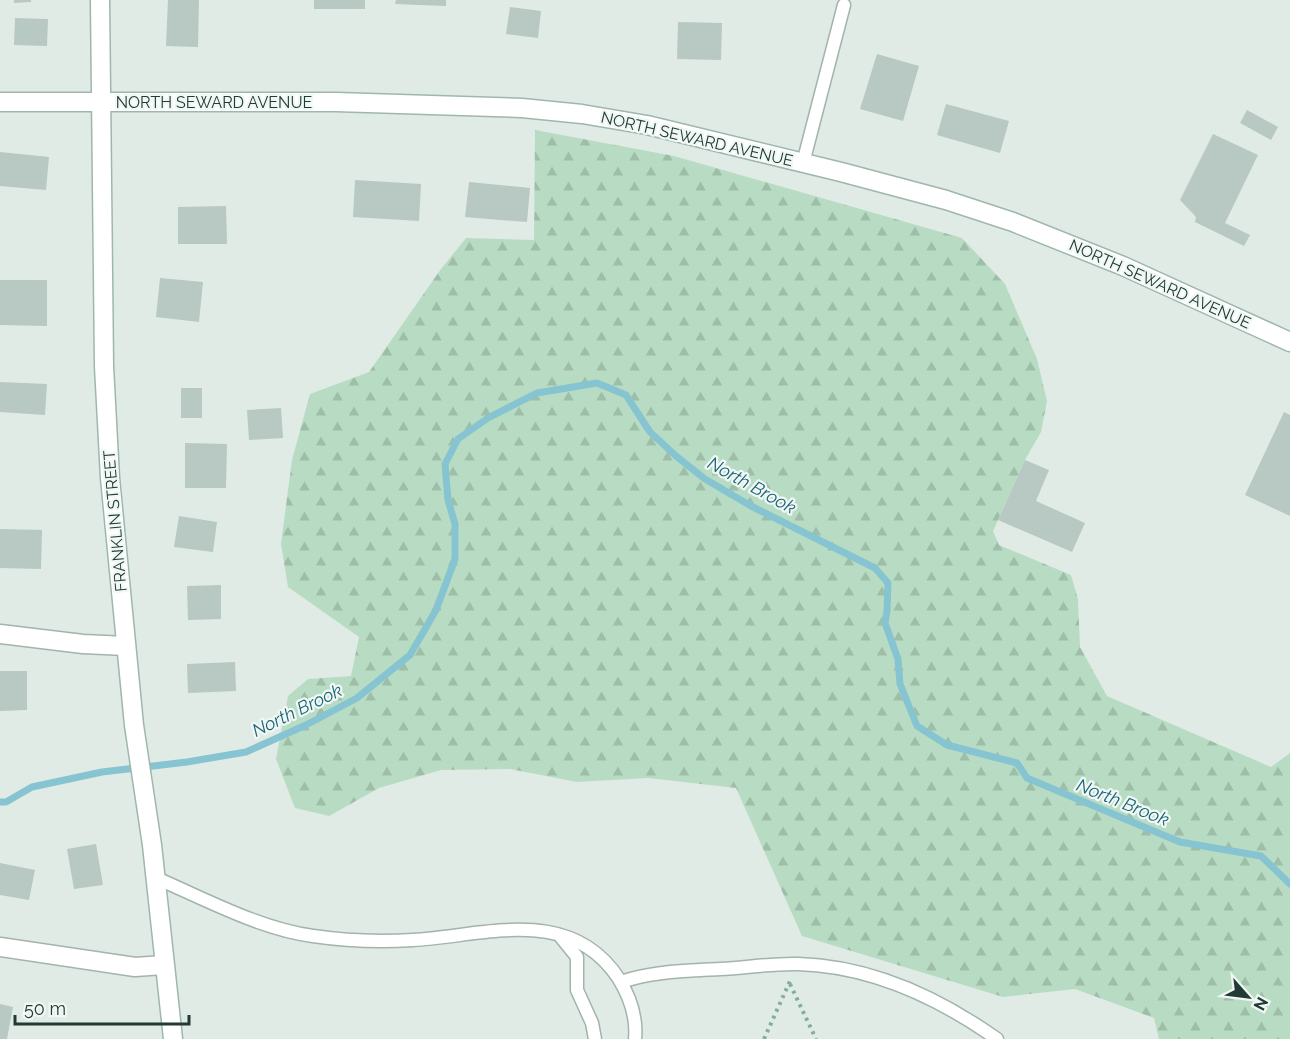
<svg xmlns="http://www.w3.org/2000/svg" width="1290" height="1039" viewBox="0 0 1290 1039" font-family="Raleway,sans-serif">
	<defs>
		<pattern id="forest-firs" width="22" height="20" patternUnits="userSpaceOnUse" patternTransform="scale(1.5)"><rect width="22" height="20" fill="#b8dcc3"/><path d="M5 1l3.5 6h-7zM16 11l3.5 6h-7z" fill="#9ebea8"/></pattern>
	</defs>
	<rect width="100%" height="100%" fill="#e0ebe6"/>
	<!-- forest -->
	<path fill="url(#forest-firs)" d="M535,130L674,156L962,238L1005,284L1037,359L1047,401L1041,432L1025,460L993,531L999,545L1071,575L1078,599L1080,647L1107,696L1271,767L1290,753V1039H1159L1154,1018L1075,989L1003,997L802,936L736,788L648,778L577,782L510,769L441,770L379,788L329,816L295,808L276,759L288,696L308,679L351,676L359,637L288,587L281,544L292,460L310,394L369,372L441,269L466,238L534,240Z"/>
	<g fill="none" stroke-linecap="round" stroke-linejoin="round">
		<!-- stream -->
		<path stroke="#87c4d1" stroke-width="7" d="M0,802H6L32,787L102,772L187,762L246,752L306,725L357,698L410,655L436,610L455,559V524L448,500L445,464L458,439L488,418L537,393L597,383L626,395L650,432L676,456L705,479L751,506L875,568L888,583L887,611L885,623L898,659L900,684L917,726L947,745L1017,763L1027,778L1180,842L1261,856L1290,884"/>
	</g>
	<!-- building -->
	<path fill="#b8c8c2" d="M14,0H31V2L14,3Z
		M168,0H199L198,47L166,46Z
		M314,0H365V9H314Z
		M396,0H446V6L395,4Z
		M510,7L541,11L538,38L506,34Z
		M15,18L48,19L47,46L14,45Z
		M678,22L722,23L721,60L677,59Z
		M877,54L919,66L903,121L860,109Z
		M946,104L1009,121L1000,153L937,135Z
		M1247,110L1278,127L1271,140L1240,123Z
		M1213,134L1258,155L1225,223L1250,235L1244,246L1195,222L1196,217L1180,200Z
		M0,152L49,157L46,190L0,186Z
		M355,180L421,184L419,221L353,217Z
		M469,182L530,188L527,222L465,217Z
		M226,206L227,244H178V207Z
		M160,278L203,282L199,322L156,317Z
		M0,280H47V326L0,325Z
		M0,382L47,384L45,415L0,412Z
		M181,388H202V418H181Z
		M281,408L283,438L249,440L247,410Z
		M1284,412L1290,415V516L1245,495Z
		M185,443L227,444L226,488H185Z
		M1025,460L1049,470L1036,501L1085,523L1072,552L998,520Z
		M179,516L217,522L213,552L174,547Z
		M0,529L42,530L41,569L0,568Z
		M221,585V619L188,620L187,586Z
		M235,662L236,691L188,693L187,664Z
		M0,671H27V710L0,711Z
		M96,844L103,885L74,889L67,849Z
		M0,863L35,870L29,900L0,895Z
		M0,1004L13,1007L7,1039H0Z"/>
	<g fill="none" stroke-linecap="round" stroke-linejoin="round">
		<!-- lane casing -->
		<g stroke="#a3b3ad" stroke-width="15">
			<path id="lane" d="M803,163L844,5
				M156,878C205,899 260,929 313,936C347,941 380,942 413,940C485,936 570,904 619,979C630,997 637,1018 635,1039
				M560,936L577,957V990L592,1023L595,1039
				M621,982C653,971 687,971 720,969C746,968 773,963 798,964C870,966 939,998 997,1039"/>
		</g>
		<!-- street casing -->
		<g stroke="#a3b3ad" stroke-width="21">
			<path id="street" d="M0,634L83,644L126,646
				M0,947L135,967L164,965"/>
		</g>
		<!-- secondary casing -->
		<g stroke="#9eb7ae" stroke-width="21">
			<path id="secondary" d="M100,0L104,366L110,478L134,725L152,845L173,1039
				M0,102H336L522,108L582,114L647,125L841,172L946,200L1013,222L1123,266L1290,342"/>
		</g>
		<!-- path -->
		<path stroke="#80afa1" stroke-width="4" stroke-dasharray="3 4.5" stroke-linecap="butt" d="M790,984L816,1039
			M764,1039L790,981"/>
		<!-- lane -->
		<use href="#lane" stroke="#fff" stroke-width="12"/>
		<!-- street -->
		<use href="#street" stroke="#fff" stroke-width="18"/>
		<!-- secondary -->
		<use href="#secondary" stroke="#fff" stroke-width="18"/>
	</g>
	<g text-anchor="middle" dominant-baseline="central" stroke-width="4.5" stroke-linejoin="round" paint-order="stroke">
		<!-- street labels -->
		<g font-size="16" fill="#203b34" stroke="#f0f7f4">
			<text x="214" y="102">NORTH SEWARD AVENUE</text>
			<text transform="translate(697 139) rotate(13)">NORTH SEWARD AVENUE</text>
			<text transform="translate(1160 284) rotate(24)">NORTH SEWARD AVENUE</text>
			<text transform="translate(115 521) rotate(-95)">FRANKLIN STREET</text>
		</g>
		<!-- water labels -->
		<g font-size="18" font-style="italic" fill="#1b6677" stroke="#f0f7f4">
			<text transform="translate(752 485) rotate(29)">North Brook</text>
			<text transform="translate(297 710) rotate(-26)">North Brook</text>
			<text transform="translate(1123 802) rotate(22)">North Brook</text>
		</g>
	</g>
	<!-- north arrow -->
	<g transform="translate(1248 997) rotate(118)" stroke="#f0f7f4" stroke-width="4.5" paint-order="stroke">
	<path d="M0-4.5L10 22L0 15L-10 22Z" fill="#203b34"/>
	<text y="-9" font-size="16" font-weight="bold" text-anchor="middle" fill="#203b34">N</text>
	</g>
	<!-- scale -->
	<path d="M15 1015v9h174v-9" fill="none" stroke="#203b34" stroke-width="3"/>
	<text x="24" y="1015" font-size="18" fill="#203b34" stroke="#f0f7f4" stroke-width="4.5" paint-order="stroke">50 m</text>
</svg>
